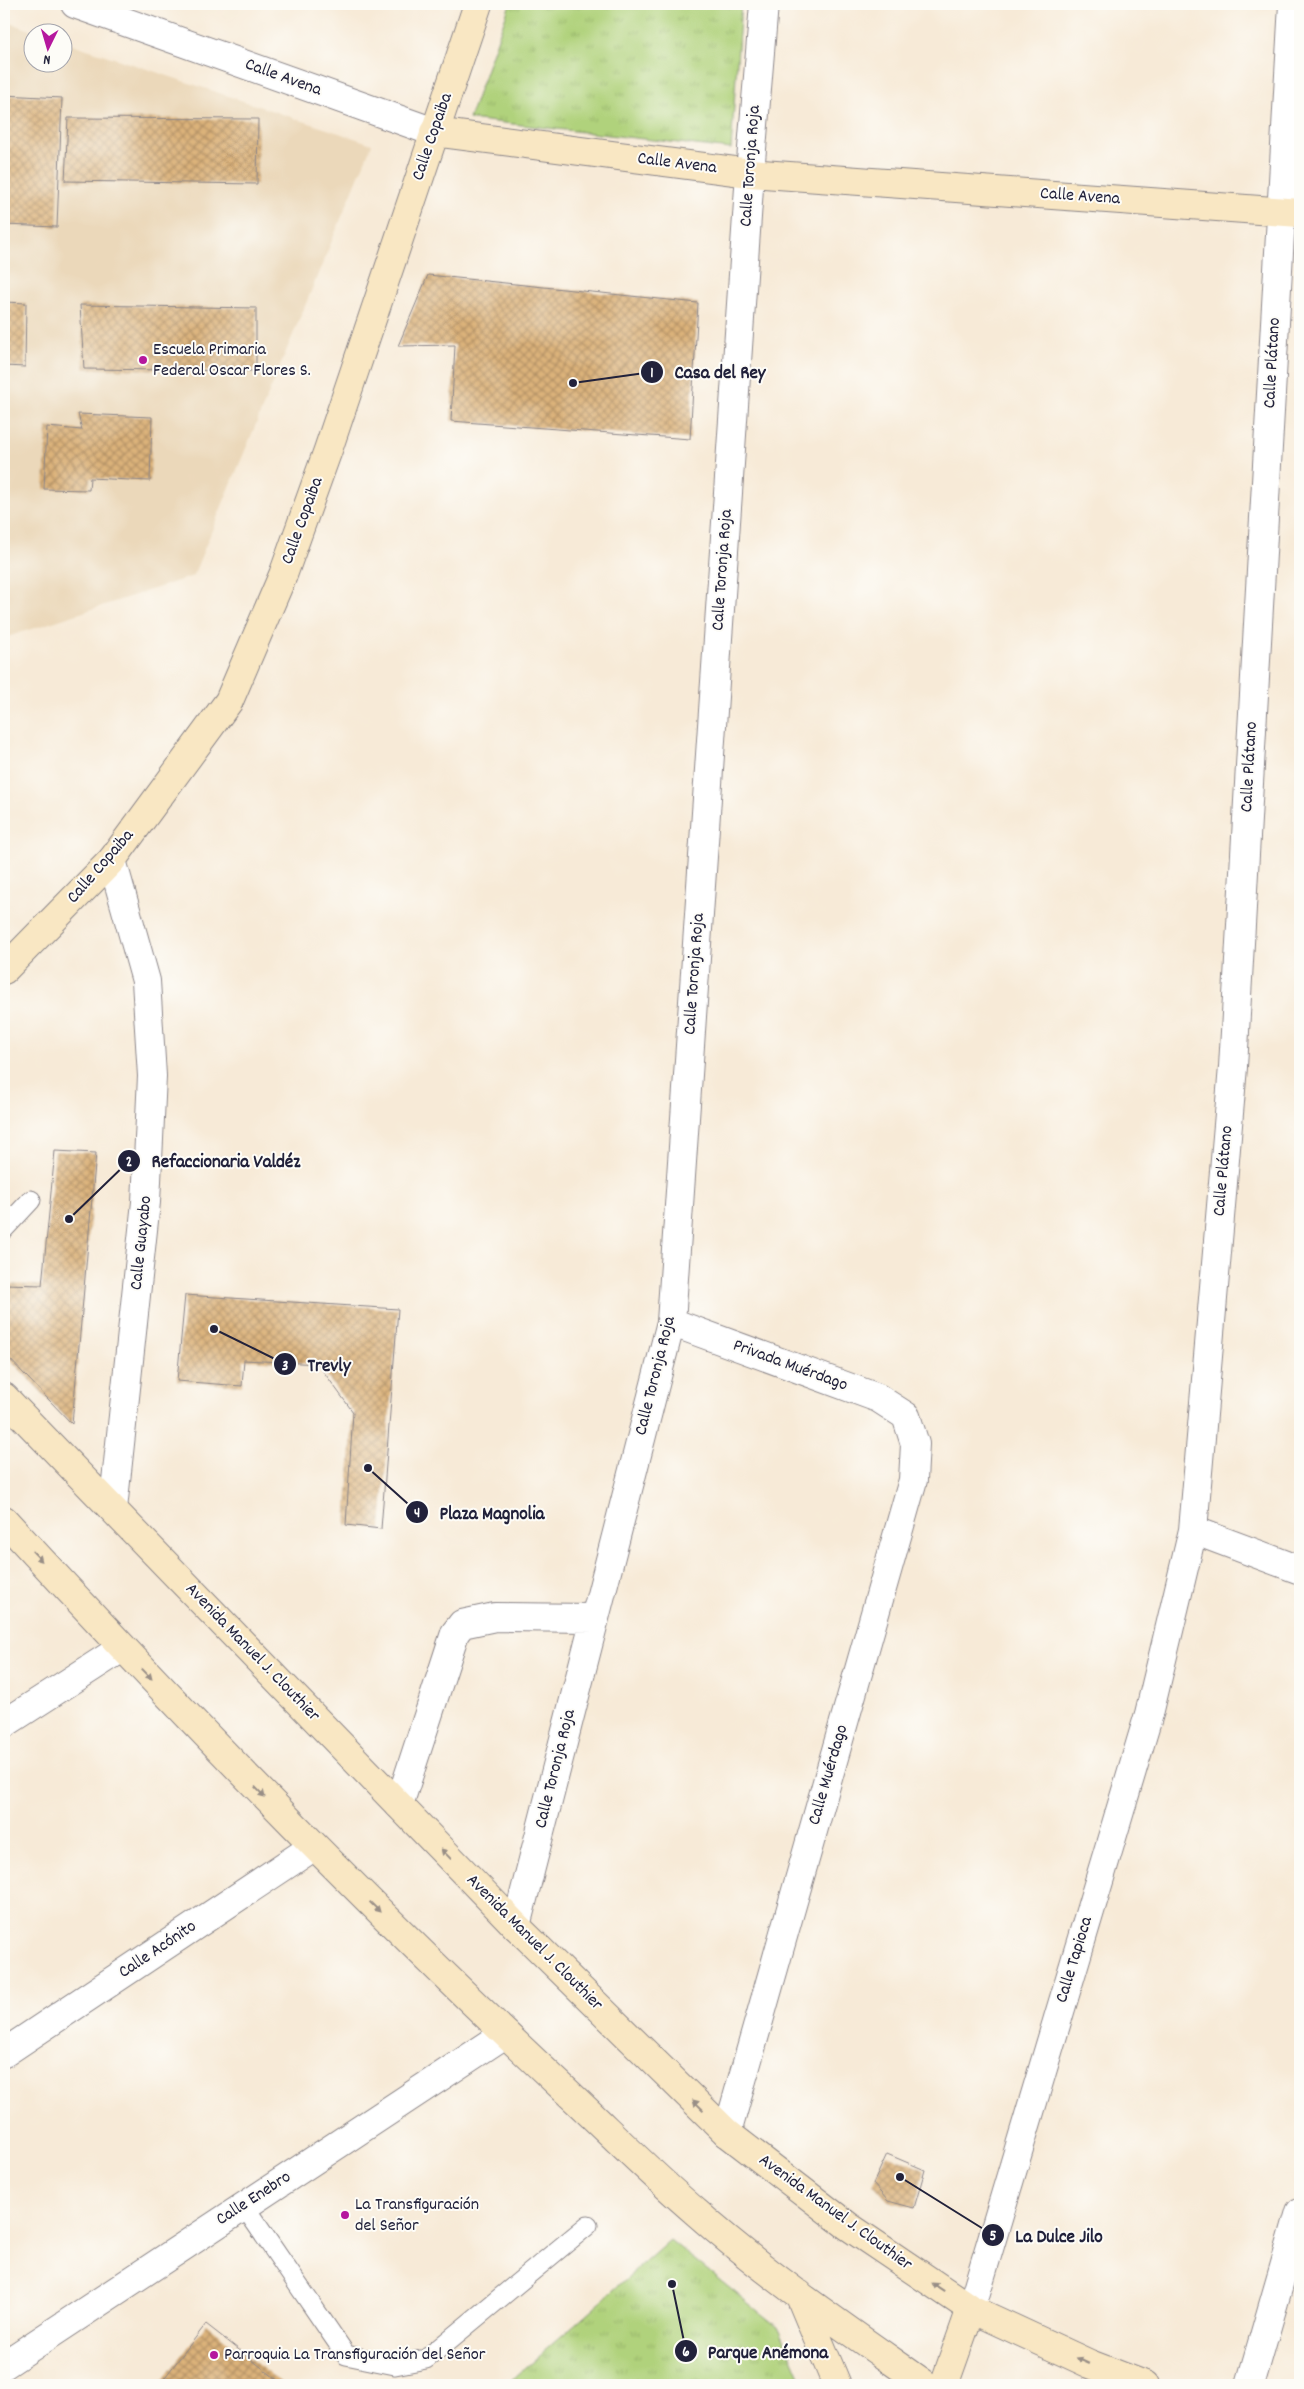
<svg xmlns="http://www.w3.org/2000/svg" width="1304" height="2389" viewBox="0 0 1304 2389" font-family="Dekko,sans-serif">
	<defs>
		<pattern id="park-tufts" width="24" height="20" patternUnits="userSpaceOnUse" patternTransform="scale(1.25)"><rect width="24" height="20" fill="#b0d27b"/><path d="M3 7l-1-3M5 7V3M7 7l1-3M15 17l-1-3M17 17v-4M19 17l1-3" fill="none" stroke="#97b46b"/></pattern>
		<pattern id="building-cross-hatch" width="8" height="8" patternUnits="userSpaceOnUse" patternTransform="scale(1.25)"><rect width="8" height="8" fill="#dbb27a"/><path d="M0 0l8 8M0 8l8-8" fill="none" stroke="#b19065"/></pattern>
	</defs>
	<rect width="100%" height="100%" fill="#fdfcf7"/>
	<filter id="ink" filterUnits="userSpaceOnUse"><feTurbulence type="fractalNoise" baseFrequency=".02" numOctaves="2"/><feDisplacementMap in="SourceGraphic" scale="10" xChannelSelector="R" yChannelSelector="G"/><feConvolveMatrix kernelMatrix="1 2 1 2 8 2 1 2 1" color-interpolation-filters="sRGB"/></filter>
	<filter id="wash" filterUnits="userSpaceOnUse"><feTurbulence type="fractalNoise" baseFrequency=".0096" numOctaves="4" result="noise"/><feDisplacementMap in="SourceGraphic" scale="20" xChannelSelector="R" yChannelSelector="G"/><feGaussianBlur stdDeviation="1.12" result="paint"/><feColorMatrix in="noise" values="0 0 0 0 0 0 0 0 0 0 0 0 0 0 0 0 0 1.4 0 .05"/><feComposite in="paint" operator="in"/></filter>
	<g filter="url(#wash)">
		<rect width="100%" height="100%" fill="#f7ead7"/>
		<!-- built -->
		<path fill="#ebd8ba" d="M4,21L37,32H32V62H62L63,41L372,144L193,576L4,638Z"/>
		<!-- park -->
		<path fill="url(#park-tufts)" stroke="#697a5b" d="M510,4H741L731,149L469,119Z
			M670,2240L779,2328L804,2385H506Z"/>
		<g id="blocks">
			<!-- building -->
			<path fill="url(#building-cross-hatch)" d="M4,95L62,98L57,227L4,225Z
				M68,118L258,119L257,184L65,181Z
				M428,275L698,303L690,439L451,421L455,345L398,346Z
				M4,302L26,303L25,367L4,366Z
				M80,305L256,308V371L84,369Z
				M78,414L152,417L150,481L90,478L89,490L44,489L47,427L82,430Z
				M55,1151L96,1153L72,1424L4,1353V1284L42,1285Z
				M185,1295L398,1309L381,1529L346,1525L353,1412L318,1364L244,1360L242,1386L177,1381Z
				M887,2154L925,2170L914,2208L888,2201L873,2184Z
				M206,2324L284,2385H159Z"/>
		</g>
	</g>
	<g filter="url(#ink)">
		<use href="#blocks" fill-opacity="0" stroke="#8c8689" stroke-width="1"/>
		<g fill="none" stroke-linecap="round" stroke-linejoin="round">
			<!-- lane casing -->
			<g stroke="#8c8689" stroke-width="21">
				<path id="lane" d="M4,1229L31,1200
					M244,2206L346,2355L395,2365L426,2359L588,2225"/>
			</g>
			<!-- street casing -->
			<g stroke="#8c8689" stroke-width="30">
				<path id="street" d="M75,4L434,132
					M112,860L146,981L152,1076L146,1202L113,1509
					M671,1322L878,1398L906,1416L915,1444L913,1480L727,2133
					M1193,1530L1300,1570
					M4,1724L122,1648
					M399,1805L455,1633L462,1624L495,1617L594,1618
					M516,1926L671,1322L750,173L764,4
					M4,2053L313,1847
					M971,2309L1149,1714L1193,1530L1233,1067L1293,4
					M4,2365L505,2034
					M1250,2385L1300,2212"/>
			</g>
			<!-- secondary casing -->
			<g stroke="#8c8689" stroke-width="30">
				<path id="secondary" d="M434,132L750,173L1300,213
					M4,970L112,860L229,701L283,575L328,450L478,4
					M4,1397L516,1926L727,2133L848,2226L971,2309L1090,2364L1145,2385
					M4,1520C184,1715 368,1906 562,2087C607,2129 650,2173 697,2213C768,2276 848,2330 926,2385
					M799,2294L837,2385
					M944,2385L971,2309"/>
			</g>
			<!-- lane -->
			<use href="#lane" stroke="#fff" stroke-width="19"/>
			<!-- street -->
			<use href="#street" stroke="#fff" stroke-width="28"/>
			<!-- secondary -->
			<use href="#secondary" stroke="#f9e7c3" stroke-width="28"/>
		</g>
		<!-- one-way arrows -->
		<defs><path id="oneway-solid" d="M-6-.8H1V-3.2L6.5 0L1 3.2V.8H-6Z" transform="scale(1.25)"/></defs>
		<g fill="#988e86">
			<use href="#oneway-solid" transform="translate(37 1556) rotate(47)"/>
			<use href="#oneway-solid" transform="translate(147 1674) rotate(46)"/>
			<use href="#oneway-solid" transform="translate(260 1792) rotate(46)"/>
			<use href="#oneway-solid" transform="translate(446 1854) rotate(-134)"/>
			<use href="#oneway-solid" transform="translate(375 1907) rotate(44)"/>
			<use href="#oneway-solid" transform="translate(698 2105) rotate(-136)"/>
			<use href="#oneway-solid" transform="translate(938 2287) rotate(-146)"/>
			<use href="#oneway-solid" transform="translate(1083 2361) rotate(-155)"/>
		</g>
	</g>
	<!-- markers -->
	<g fill="#b5179e" stroke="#fdfcf7" stroke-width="2">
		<circle cx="143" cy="360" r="5"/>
		<circle cx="345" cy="2215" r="5"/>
		<circle cx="214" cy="2355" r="5"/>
	</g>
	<g text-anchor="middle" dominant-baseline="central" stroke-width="4" stroke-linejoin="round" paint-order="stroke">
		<!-- street labels -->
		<g font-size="18" fill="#22223b" stroke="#fdfcf7">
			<text transform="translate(283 78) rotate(20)">Calle Avena</text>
			<text transform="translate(433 137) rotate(-71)">Calle Copaiba</text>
			<text transform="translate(677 164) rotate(7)">Calle Avena</text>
			<text transform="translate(751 166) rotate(-86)">Calle Toronja Roja</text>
			<text transform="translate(1080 197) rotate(4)">Calle Avena</text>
			<text transform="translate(1273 363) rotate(-87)">Calle Plátano</text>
			<text transform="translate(303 521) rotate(-70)">Calle Copaiba</text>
			<text transform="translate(723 570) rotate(-86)">Calle Toronja Roja</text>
			<text transform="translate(1250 767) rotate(-87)">Calle Plátano</text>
			<text transform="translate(101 867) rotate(-49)">Calle Copaiba</text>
			<text transform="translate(695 974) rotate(-86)">Calle Toronja Roja</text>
			<text transform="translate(1224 1171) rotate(-85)">Calle Plátano</text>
			<text transform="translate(142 1243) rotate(-84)">Calle Guayabo</text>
			<text transform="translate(790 1366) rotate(20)">Privada Muérdago</text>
			<text transform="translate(656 1376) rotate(-76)">Calle Toronja Roja</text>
			<text transform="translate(252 1653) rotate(46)">Avenida Manuel J. Clouthier</text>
			<text transform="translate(556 1769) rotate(-76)">Calle Toronja Roja</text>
			<text transform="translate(829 1775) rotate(-74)">Calle Muérdago</text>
			<text transform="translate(534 1943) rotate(45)">Avenida Manuel J. Clouthier</text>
			<text transform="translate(158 1950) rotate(-34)">Calle Acónito</text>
			<text transform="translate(1075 1960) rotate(-73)">Calle Tapioca</text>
			<text transform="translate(254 2199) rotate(-33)">Calle Enebro</text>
			<text transform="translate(835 2213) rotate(36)">Avenida Manuel J. Clouthier</text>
		</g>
		<!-- poi labels -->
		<g font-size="18" fill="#22223b" stroke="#fdfcf7" text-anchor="start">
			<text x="153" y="350">Escuela Primaria<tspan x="153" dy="21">Federal Oscar Flores S.</tspan></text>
			<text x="355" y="2205">La Transfiguración<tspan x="355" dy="21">del Señor</tspan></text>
			<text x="224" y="2355">Parroquia La Transfiguración del Señor</text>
		</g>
	</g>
	<!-- callouts -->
	<path fill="none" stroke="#22223b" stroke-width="2" d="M573 383L652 372M69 1219L129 1161M214 1329L285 1364M368 1468L417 1512M900 2177L993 2235M672 2284L686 2351"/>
	<g fill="#22223b" stroke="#fdfcf7" stroke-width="2">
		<circle cx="573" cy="383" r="5"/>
		<circle cx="69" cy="1219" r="5"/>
		<circle cx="214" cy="1329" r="5"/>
		<circle cx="368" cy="1468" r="5"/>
		<circle cx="900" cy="2177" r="5"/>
		<circle cx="672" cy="2284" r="5"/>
		<circle cx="652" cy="372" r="12"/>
		<circle cx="129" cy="1161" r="12"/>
		<circle cx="285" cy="1364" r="12"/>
		<circle cx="417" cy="1512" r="12"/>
		<circle cx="993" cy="2235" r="12"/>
		<circle cx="686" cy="2351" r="12"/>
	</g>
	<g font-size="15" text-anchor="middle" font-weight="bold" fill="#fff">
		<text x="652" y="377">1</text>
		<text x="129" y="1166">2</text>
		<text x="285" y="1370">3</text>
		<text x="417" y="1517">4</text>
		<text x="993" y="2240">5</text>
		<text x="686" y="2356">6</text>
	</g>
	<g font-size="19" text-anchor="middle" font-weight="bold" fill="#22223b" stroke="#fdfcf7" stroke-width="4" stroke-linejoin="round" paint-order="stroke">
		<text x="720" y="378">Casa del Rey</text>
		<text x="226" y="1167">Refaccionaria Valdéz</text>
		<text x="329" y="1371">Trevly</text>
		<text x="492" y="1519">Plaza Magnolia</text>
		<text x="1059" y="2242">La Dulce Jilo</text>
		<text x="768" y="2358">Parque Anémona</text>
	</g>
	<!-- margin -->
	<rect width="1304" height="2389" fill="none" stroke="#fdfcf7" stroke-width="20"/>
	<!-- north arrow -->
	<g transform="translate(48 48) rotate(185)"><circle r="24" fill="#fdfcf7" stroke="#a5a5ac"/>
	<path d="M0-4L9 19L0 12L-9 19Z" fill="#b5179e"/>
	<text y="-8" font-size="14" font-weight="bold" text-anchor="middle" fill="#22223b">N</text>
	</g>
</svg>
